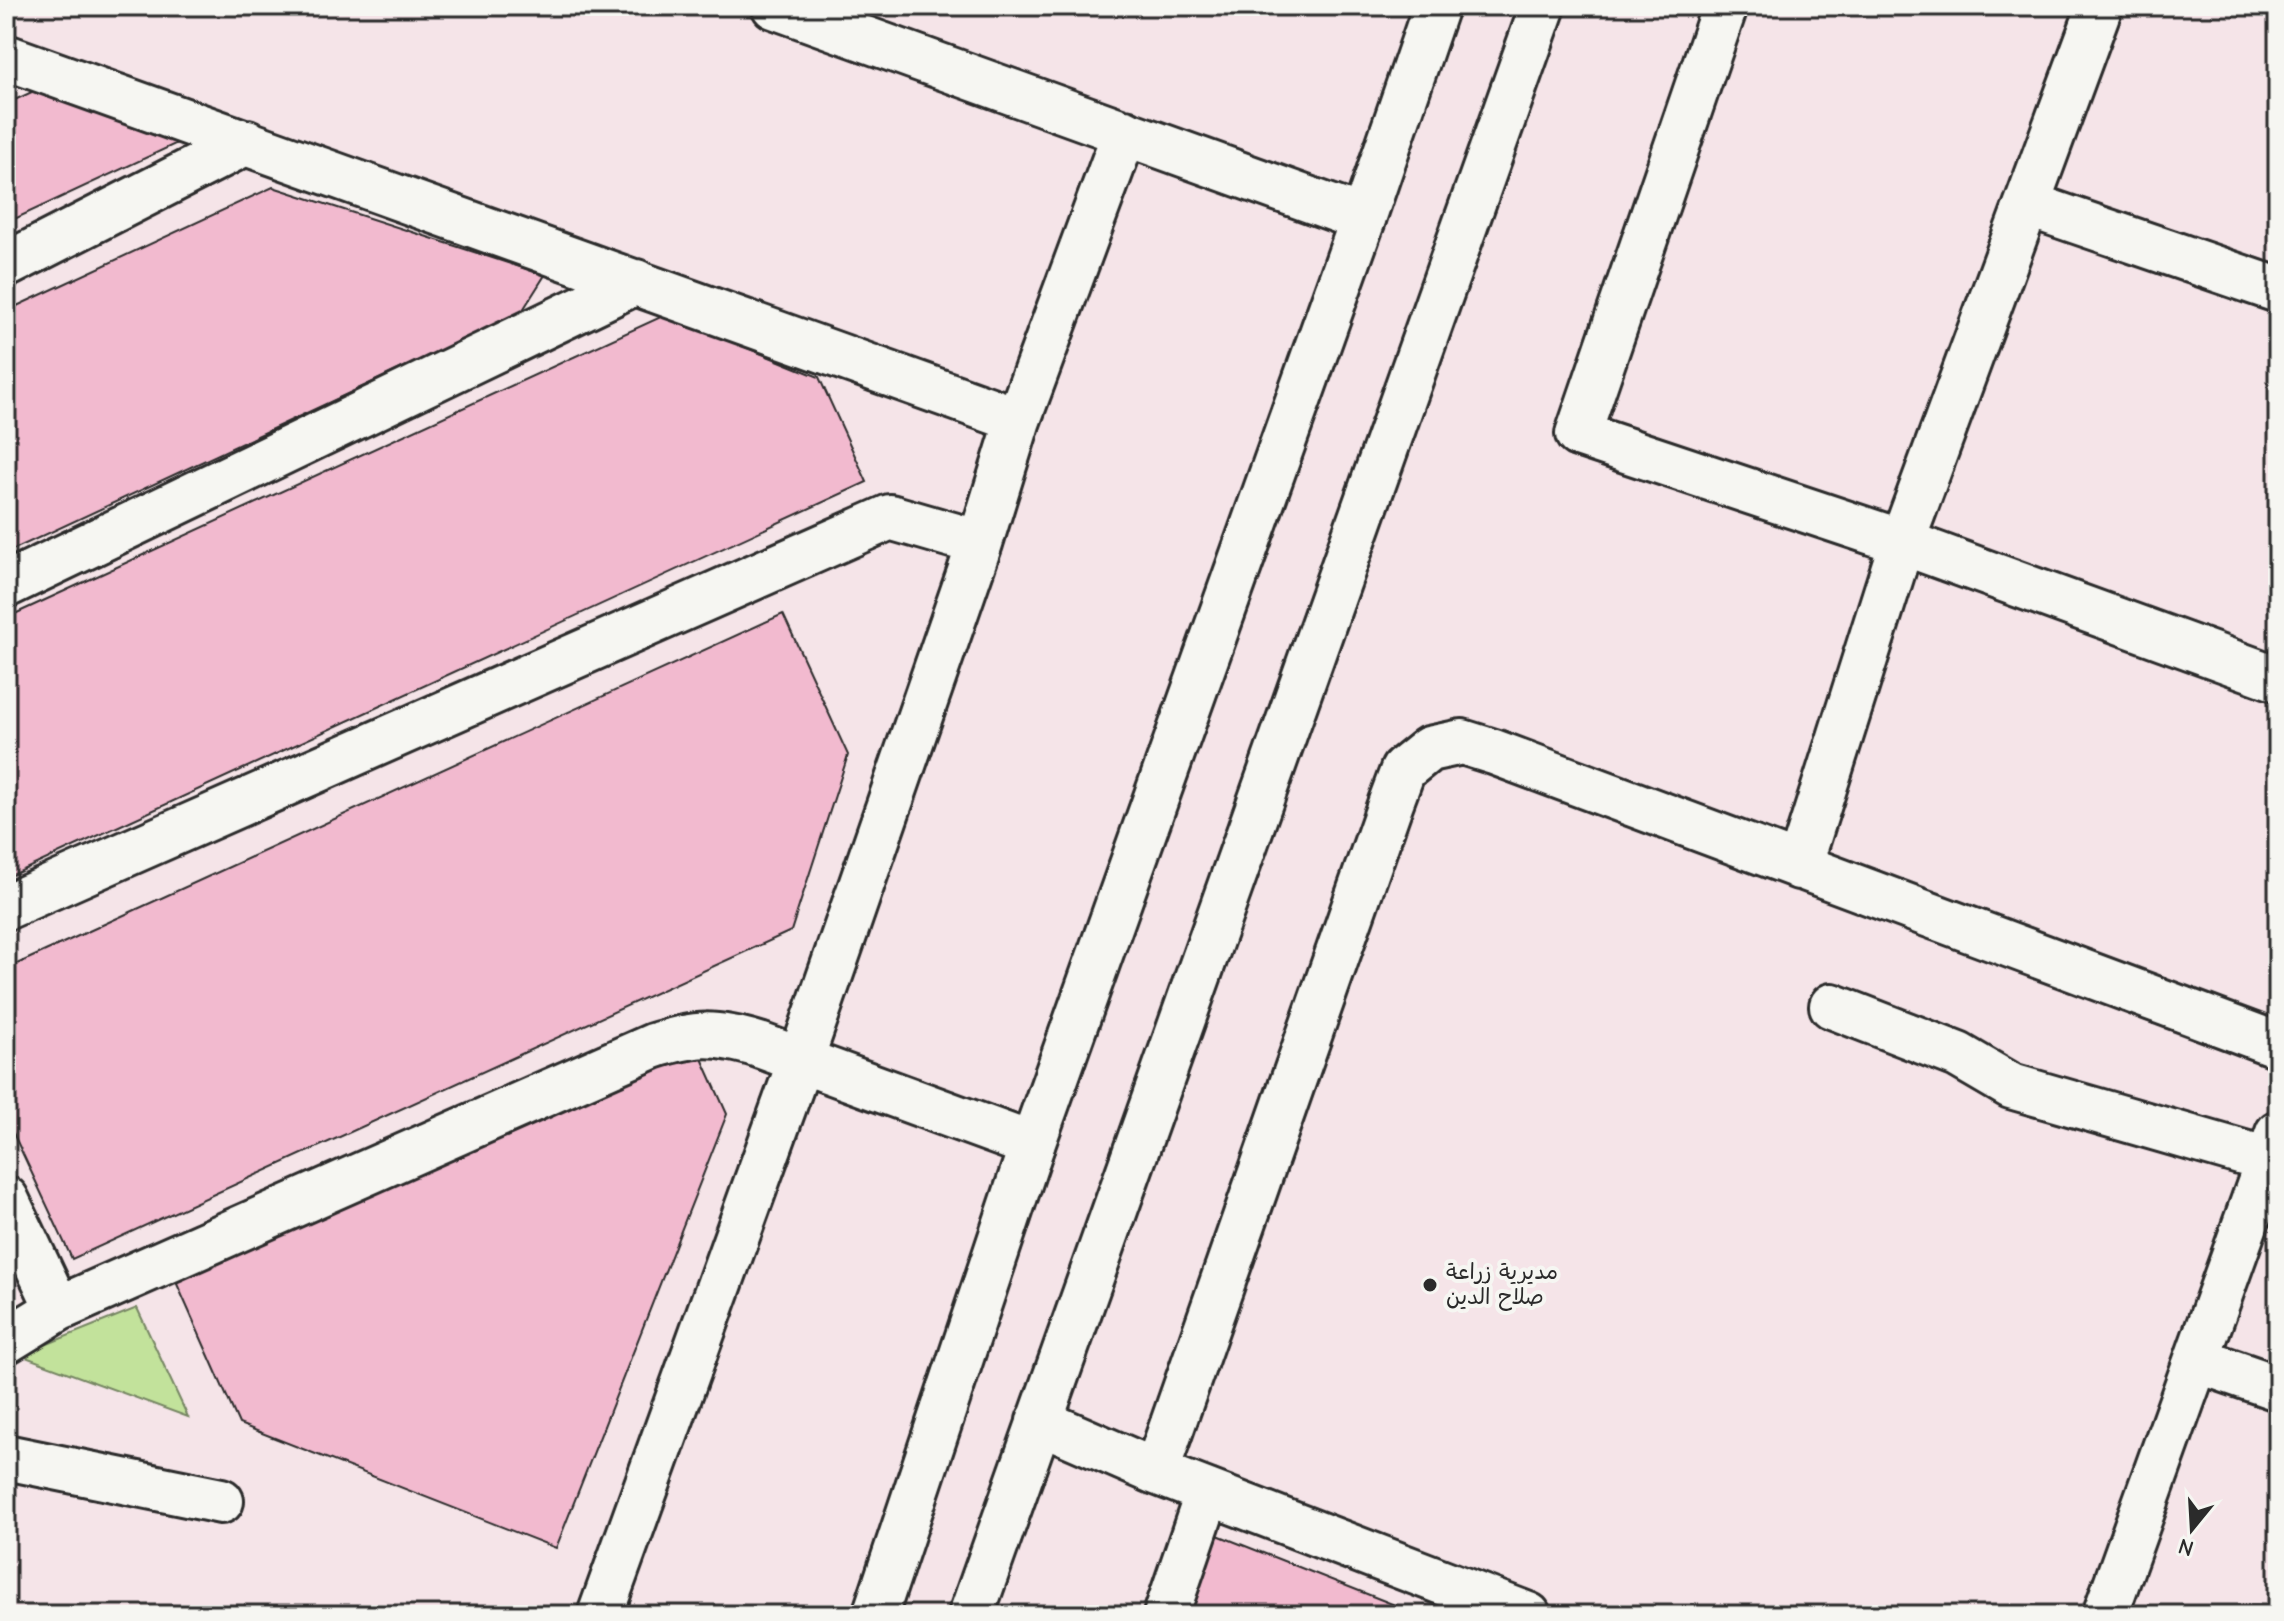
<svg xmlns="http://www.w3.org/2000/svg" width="2284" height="1621" viewBox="0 0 2284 1621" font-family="'Comic Neue','Playpen Sans Arabic',sans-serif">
	<rect width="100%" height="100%" fill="#f5e4e8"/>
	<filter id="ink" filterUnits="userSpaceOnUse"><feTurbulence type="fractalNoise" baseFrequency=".0125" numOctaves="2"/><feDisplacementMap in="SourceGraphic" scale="16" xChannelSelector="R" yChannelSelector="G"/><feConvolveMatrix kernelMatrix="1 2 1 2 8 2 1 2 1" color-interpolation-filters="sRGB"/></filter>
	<g filter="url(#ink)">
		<!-- green -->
		<path fill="#c2e29b" stroke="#768663" stroke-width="2" d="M137,1308L188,1417L20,1355Z"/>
		<!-- building -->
		<path fill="#f2bacf" stroke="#2b2b2b" stroke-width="2" d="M36,90L184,140L6,223V104Z
			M273,187L545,275L521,313L6,553V311Z
			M665,315L819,377L867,482L6,878V618Z
			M783,614L848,755L791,931L72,1259L6,1118V969Z
			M696,1045L727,1114L556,1548L239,1424L173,1275Z
			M1215,1534L1420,1615H1187Z"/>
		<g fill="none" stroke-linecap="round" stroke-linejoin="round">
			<!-- minor casing -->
			<g stroke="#2b2b2b" stroke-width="50">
				<path id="minor" d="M774,6L1363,219
					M1725,6L1578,434L1902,542L2278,679
					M6,57L1018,420L980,543L801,1059L600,1615
					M2027,204L2278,290
					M6,265L247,142
					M1018,420L1125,132
					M6,585L636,282
					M1799,867L1902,542L2100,6
					M6,907L890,517L980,543
					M1832,1006L1958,1055L2011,1086L2268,1160
					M6,1199L58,1309
					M6,1341L58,1309L653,1046C697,1032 715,1032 759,1045L1032,1145
					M2197,1360L2278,1388
					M1039,1421L1156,1472L1528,1615
					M6,1457L221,1501
					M1156,1472L1391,802L1403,770L1429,749L1462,742L1494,752L2278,1045
					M1166,1615L1208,1492
					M2105,1615L2278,1133"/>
			</g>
			<!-- major casing -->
			<g stroke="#2b2b2b" stroke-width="50">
				<path id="major" d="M875,1615L1032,1145L1363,219L1436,6
					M971,1615L1543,6"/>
			</g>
			<!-- minor -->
			<use href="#minor" stroke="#f6f6f2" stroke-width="44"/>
			<!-- major -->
			<use href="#major" stroke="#f6f6f2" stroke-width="44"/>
		</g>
	</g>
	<!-- markers -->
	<circle fill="#2b2b2b" stroke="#f6f6f2" stroke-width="3" cx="1430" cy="1285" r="8"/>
	<g text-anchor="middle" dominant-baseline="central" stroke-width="8" stroke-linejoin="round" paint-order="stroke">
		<!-- poi labels -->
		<g font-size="22" fill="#2b2b2b" stroke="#f6f6f2" text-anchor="start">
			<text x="1446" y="1272">مديرية زراعة<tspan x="1446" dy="25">صلاح الدين</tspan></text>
		</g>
	</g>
	<!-- margin -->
	<rect width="2284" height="1621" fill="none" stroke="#f6f6f2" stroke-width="32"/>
	<rect x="16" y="16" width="2252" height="1589" fill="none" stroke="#2b2b2b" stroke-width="3" filter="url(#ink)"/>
	<!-- north arrow -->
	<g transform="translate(2192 1529) rotate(198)" stroke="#f6f6f2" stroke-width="6" paint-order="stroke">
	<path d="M0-6L14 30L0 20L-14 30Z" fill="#2b2b2b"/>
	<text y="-12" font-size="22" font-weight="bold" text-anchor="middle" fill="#2b2b2b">N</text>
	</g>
</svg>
